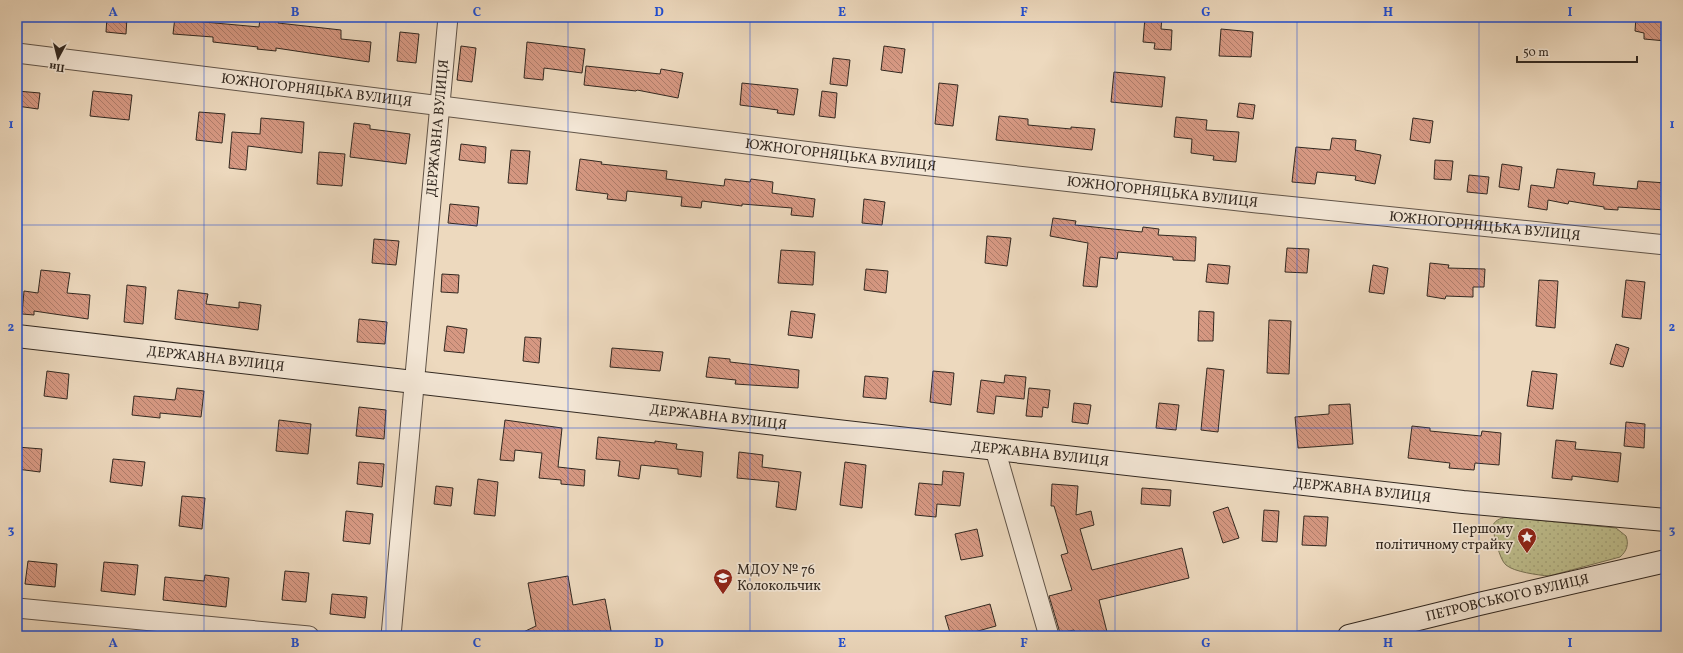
<svg xmlns="http://www.w3.org/2000/svg" width="1683" height="653" viewBox="0 0 1683 653" font-family="Vollkorn,serif">
	<defs>
		<pattern id="grass-dots" width="8" height="8" patternUnits="userSpaceOnUse"><rect width="8" height="8" fill="#bebe8d"/><path d="M2 2h.1M6 6h.1" fill="none" stroke="#a4a379" stroke-width="1.8" stroke-linecap="round"/></pattern>
		<pattern id="building-back-hatch" width="6" height="6" patternUnits="userSpaceOnUse"><rect width="6" height="6" fill="#d69882"/><path d="M-1 5l2 2M0 0l6 6M5-1l2 2" fill="none" stroke="#ae7c6a"/></pattern>
	</defs>
	<rect width="100%" height="100%" fill="#edd9be"/>
	<filter id="stains"><feTurbulence type="fractalNoise" baseFrequency=".005" numOctaves="4"/><feColorMatrix values="0 0 0 0 .2 0 0 0 0 .09 0 0 0 0 .02 0 0 0 .5 -.17"/></filter>
	<radialGradient id="worn" r=".72"><stop offset=".6" stop-color="#630" stop-opacity="0"/><stop offset="1" stop-color="#630" stop-opacity=".3"/></radialGradient>
	<!-- grass -->
	<path fill="url(#grass-dots)" stroke="#787356" d="M1506,517L1616,528L1626,536C1629,544 1627,551 1620,557L1549,576C1538,575 1514,572 1506,565C1499,559 1495,536 1492,527C1495,520 1499,519 1506,517Z"/>
	<!-- building -->
	<path fill="url(#building-back-hatch)" stroke="#322820" d="M107,17H127L126,34L106,32Z
		M175,17H194L193,21L259,27L260,19L279,21L278,23L341,30V39L371,42L369,62L276,48V51L257,49L258,47L213,42V37L173,34Z
		M1145,17H1162L1161,29L1172,30L1171,50L1154,49L1155,43L1143,42Z
		M1636,17H1666V41L1644,39V33L1635,31Z
		M1221,29L1253,32L1251,57L1219,56Z
		M400,32L419,34L416,63L397,61Z
		M527,42L585,49L582,73L544,68L543,80L524,78Z
		M461,46L476,48L472,82L457,80Z
		M884,46L905,49L902,73L881,70Z
		M833,58L850,60L847,86L830,84Z
		M586,66L660,74L661,69L683,73L678,98L637,90L636,91L584,85Z
		M1114,72L1165,77L1162,107L1111,102Z
		M742,83L798,89L794,115L777,113L778,110L740,105Z
		M939,83L958,85L953,126L935,124Z
		M17,91L40,93L38,109L17,106Z
		M93,91L132,95L129,120L90,116Z
		M822,91L837,93L835,118L819,116Z
		M1239,103L1255,105L1253,119L1237,117Z
		M199,112L225,114L222,143L196,140Z
		M999,116L1028,119V125L1071,129V127L1095,129L1092,150L996,140Z
		M1176,117L1207,120L1206,130L1239,132L1236,162L1213,160L1214,156L1191,153L1192,139L1174,137Z
		M261,118L304,122L302,153L248,146L246,170L229,168L232,132L260,134Z
		M1413,118L1433,121L1430,143L1410,140Z
		M354,123L370,125V129L410,134L406,164L350,157Z
		M1332,138L1356,140L1355,150L1381,155L1375,184L1355,180L1356,176L1317,172L1315,184L1292,182L1296,147L1330,150Z
		M461,144L486,147L485,163L459,160Z
		M511,150L530,151L527,184L508,183Z
		M319,152L345,154L342,186L317,184Z
		M580,159L602,162L601,164L667,171L666,179L724,186L725,179L750,182L751,179L773,182L772,193L815,199L813,217L791,215L792,208L742,204V206L702,201L701,208L681,206L682,197L627,191L626,201L607,199L608,194L576,190Z
		M1435,160L1453,161L1451,180L1434,179Z
		M1502,164L1522,167L1519,190L1499,187Z
		M1557,169L1595,173L1593,185L1637,189L1638,181L1666,183V210L1618,207V210L1604,209V207L1569,201L1568,204L1548,200L1547,210L1528,207L1531,185L1554,188Z
		M1469,175L1489,177L1487,194L1467,192Z
		M864,199L885,202L882,225L862,223Z
		M450,204L479,207L477,226L448,223Z
		M1053,218L1076,221L1075,225L1142,232L1143,227L1159,229L1158,235L1196,237L1195,261L1173,260V257L1118,252L1117,259L1100,257L1097,287L1083,286L1088,243L1050,236Z
		M987,236L1011,238L1007,266L985,263Z
		M374,239L399,241L396,265L372,263Z
		M1287,248L1309,249L1307,273L1285,272Z
		M781,250L815,252L813,285L778,283Z
		M1430,263L1449,265L1448,268L1485,269L1484,287H1473V297L1446,296L1445,299L1427,296Z
		M1208,264L1230,266L1228,284L1206,282Z
		M1373,265L1388,268L1384,294L1369,292Z
		M866,269L888,271L886,293L864,290Z
		M41,270L70,273L67,293L90,295L88,319L34,311V315L22,314L24,291L38,293Z
		M442,274L459,275L458,293L441,292Z
		M1539,280L1558,281L1555,328L1536,326Z
		M1626,280L1645,282L1641,319L1622,317Z
		M127,285L146,287L143,324L124,322Z
		M178,290L208,294L206,304L239,308V302L261,305L258,330L175,319Z
		M791,311L815,314L812,338L788,335Z
		M1199,311L1214,312L1213,341H1198Z
		M359,319L387,322L385,344L357,342Z
		M1269,320L1291,321L1289,374L1267,373Z
		M447,326L467,329L464,353L444,351Z
		M525,337L541,338L539,363L523,361Z
		M1616,344L1629,348L1623,367L1610,364Z
		M612,348L663,352L660,371L610,367Z
		M709,357L730,359V362L799,370L798,388L735,384L736,380L706,377Z
		M1207,368L1224,370L1218,432L1201,430Z
		M47,371L69,374L67,399L44,396Z
		M933,371L954,373L951,405L930,402Z
		M1532,371L1557,374L1553,409L1527,406Z
		M1005,375L1026,377L1024,399L996,396L994,414L977,412L981,380L1004,383Z
		M865,376L888,378L886,399L863,397Z
		M177,388L204,391L201,417L160,413V418L132,415L134,396L175,400Z
		M1029,388L1050,390L1048,408L1043,407L1042,417L1026,416Z
		M1074,403L1091,405L1088,424L1072,422Z
		M1159,403L1179,405L1176,430L1156,428Z
		M1350,404L1353,444L1298,448L1295,417L1329,414V405Z
		M359,407L386,410L384,439L356,436Z
		M279,420L311,424L308,454L276,451Z
		M505,420L562,428L558,467L585,470L584,486L561,484V480L539,478L542,453L515,450L514,461L500,460Z
		M1626,422L1645,424L1644,448L1624,446Z
		M1412,426L1430,428V431L1481,436L1482,431L1501,433L1499,465L1475,463L1474,470L1449,468L1450,463L1408,458Z
		M598,437L655,443V441L677,444L676,449L703,452L701,477L678,474V469L641,465L639,479L618,476L620,461L596,459Z
		M1556,440L1576,442L1575,449L1621,453L1618,482L1572,476V480L1552,478Z
		M17,447L42,449L40,472L17,469Z
		M739,452L763,455L762,467L801,472L796,510L776,507L779,482L737,478Z
		M113,459L145,462L142,486L110,482Z
		M359,462L384,464L382,487L357,484Z
		M845,462L866,465L862,508L840,505Z
		M943,471L964,473L960,506L937,504L936,517L915,515L919,483L942,485Z
		M478,479L498,482L495,516L474,514Z
		M1052,484L1078,486L1076,515L1091,511L1094,525L1080,529L1092,570L1182,548L1189,578L1099,600L1108,636H1076L1074,630L1060,633L1049,596L1072,590L1061,555L1068,553L1054,506H1051Z
		M436,486L453,488L451,506L434,504Z
		M1142,488L1171,490L1170,506L1141,504Z
		M182,496L205,498L202,529L179,526Z
		M1228,507L1239,538L1223,543L1213,512Z
		M1264,510L1279,511L1277,542L1262,541Z
		M346,511L373,514L370,544L343,541Z
		M1304,516L1328,517L1326,546L1302,545Z
		M977,529L983,556L961,560L955,534Z
		M28,561L57,564L55,587L25,584Z
		M104,562L138,565L135,595L101,591Z
		M285,571L309,573L306,602L282,600Z
		M205,575L229,578L226,607L163,600L165,577L204,581Z
		M568,576L573,605L605,599L612,636H515L536,626L528,583Z
		M332,594L367,597L365,618L330,614Z
		M990,604L996,626L960,636H951L945,616Z"/>
	<g fill="none" stroke-linecap="round" stroke-linejoin="round">
		<!-- minor casing -->
		<g stroke="#615448" stroke-width="21">
			<g id="minor">
				<path id="s1" d="M17,53L851,157L1257,203L1666,245"/>
				<path d="M995,449L1049,636"/>
				<path d="M17,608L309,636"/>
				<path id="s2" d="M391,636L448,17"/>
			</g>
		</g>
		<!-- secondary casing -->
		<g stroke="#322820" stroke-width="24">
			<g id="secondary">
				<path id="s3" d="M17,336L828,430L1463,502L1666,520"/>
				<path id="s4" d="M1349,636L1479,604L1666,561"/>
			</g>
		</g>
		<!-- minor -->
		<use href="#minor" stroke="#f3e6d5" stroke-width="19"/>
		<!-- secondary -->
		<use href="#secondary" stroke="#f3e6d5" stroke-width="22"/>
	</g>
	<!-- grid -->
	<path fill="none" stroke="#1d4ed8" stroke-width="1" stroke-opacity="0.55" d="M204,17V636M386,17V636M568,17V636M750,17V636M933,17V636M1115,17V636M1297,17V636M1479,17V636M17,225H1666M17,428H1666"/>
	<!-- icons -->
	<defs>
		<g id="sight-pin" transform="scale(1)"><path d="M0 17L-7.5 6A9.5 9.5 0 1 1 7.5 6Z" fill="#8f2418" stroke="#f3e6d5"/><path d="M0-6L1.8-2.2L6-1.7L2.9 1.2L3.7 5.4L0 3.3L-3.7 5.4L-2.9 1.2L-6-1.7L-1.8-2.2Z" fill="#fff"/></g>
		<g id="school-pin" transform="scale(1)"><path d="M0 17L-7.5 6A9.5 9.5 0 1 1 7.5 6Z" fill="#8f2418" stroke="#f3e6d5"/><path d="M0-5L7-2L0 1L-7-2ZM-4 1L0 2.5L4 1V4Q0 6-4 4Z" fill="#fff"/></g>
	</defs>
	<g fill-rule="evenodd">
		<use href="#sight-pin" x="1527" y="537"/>
		<use href="#school-pin" x="723" y="578"/>
	</g>
	<g text-anchor="middle" dominant-baseline="central" stroke-width="3.5" stroke-linejoin="round" paint-order="stroke">
		<!-- street labels -->
		<g font-size="14" fill="#322820" stroke="#f3e6d5">
			<text stroke="none"><textPath href="#s1" startOffset="302">ЮЖНОГОРНЯЦЬКА ВУЛИЦЯ</textPath></text>
			<text stroke="none"><textPath href="#s2" startOffset="510">ДЕРЖАВНА ВУЛИЦЯ</textPath></text>
			<text stroke="none"><textPath href="#s1" startOffset="830">ЮЖНОГОРНЯЦЬКА ВУЛИЦЯ</textPath></text>
			<text stroke="none"><textPath href="#s1" startOffset="1154">ЮЖНОГОРНЯЦЬКА ВУЛИЦЯ</textPath></text>
			<text stroke="none"><textPath href="#s1" startOffset="1478">ЮЖНОГОРНЯЦЬКА ВУЛИЦЯ</textPath></text>
			<text stroke="none"><textPath href="#s3" startOffset="200">ДЕРЖАВНА ВУЛИЦЯ</textPath></text>
			<text stroke="none"><textPath href="#s3" startOffset="706">ДЕРЖАВНА ВУЛИЦЯ</textPath></text>
			<text stroke="none"><textPath href="#s3" startOffset="1030">ДЕРЖАВНА ВУЛИЦЯ</textPath></text>
			<text stroke="none"><textPath href="#s3" startOffset="1354">ДЕРЖАВНА ВУЛИЦЯ</textPath></text>
			<text stroke="none"><textPath href="#s4" startOffset="163">ПЕТРОВСЬКОГО ВУЛИЦЯ</textPath></text>
		</g>
		<!-- poi labels -->
		<g font-size="14" fill="#322820" stroke="#f3e6d5" text-anchor="end">
			<text x="1513" y="529">Першому<tspan x="1513" dy="16">політичному страйку</tspan></text>
			<text x="737" y="570" text-anchor="start">МДОУ № 76<tspan x="737" dy="16">Колокольчик</tspan></text>
		</g>
	</g>
	<!-- margin -->
	<rect width="1683" height="653" fill="none" stroke="#edd9be" stroke-width="44"/>
	<!-- north arrow -->
	<g transform="translate(58 58) rotate(187)" stroke="#f3e6d5" stroke-width="3" paint-order="stroke">
	<path d="M0-3L7 15L0 10L-7 15Z" fill="#322820"/>
	<text y="-6" font-size="11" font-weight="bold" text-anchor="middle" fill="#322820">Пн</text>
	</g>
	<!-- scale -->
	<path d="M1517 56v6h120v-6" fill="none" stroke="#322820" stroke-width="2"/>
	<text x="1523" y="56" font-size="12" fill="#322820" stroke="#f3e6d5" stroke-width="3" paint-order="stroke">50 m</text>
	<rect x="22" y="22" width="1639" height="609" fill="none" stroke="#1d4ed8" stroke-width="1.5"/>
	<g font-size="13" text-anchor="middle" font-weight="bold" fill="#1d4ed8">
		<text x="113" y="16">A</text>
		<text x="295" y="16">B</text>
		<text x="477" y="16">C</text>
		<text x="659" y="16">D</text>
		<text x="842" y="16">E</text>
		<text x="1024" y="16">F</text>
		<text x="1206" y="16">G</text>
		<text x="1388" y="16">H</text>
		<text x="1570" y="16">I</text>
		<text x="11" y="128">1</text>
		<text x="1672" y="128">1</text>
		<text x="11" y="331">2</text>
		<text x="1672" y="331">2</text>
		<text x="11" y="534">3</text>
		<text x="1672" y="534">3</text>
		<text x="113" y="647">A</text>
		<text x="295" y="647">B</text>
		<text x="477" y="647">C</text>
		<text x="659" y="647">D</text>
		<text x="842" y="647">E</text>
		<text x="1024" y="647">F</text>
		<text x="1206" y="647">G</text>
		<text x="1388" y="647">H</text>
		<text x="1570" y="647">I</text>
	</g>
	<rect width="100%" height="100%" filter="url(#stains)"/>
	<rect width="100%" height="100%" fill="url(#worn)"/>
</svg>
